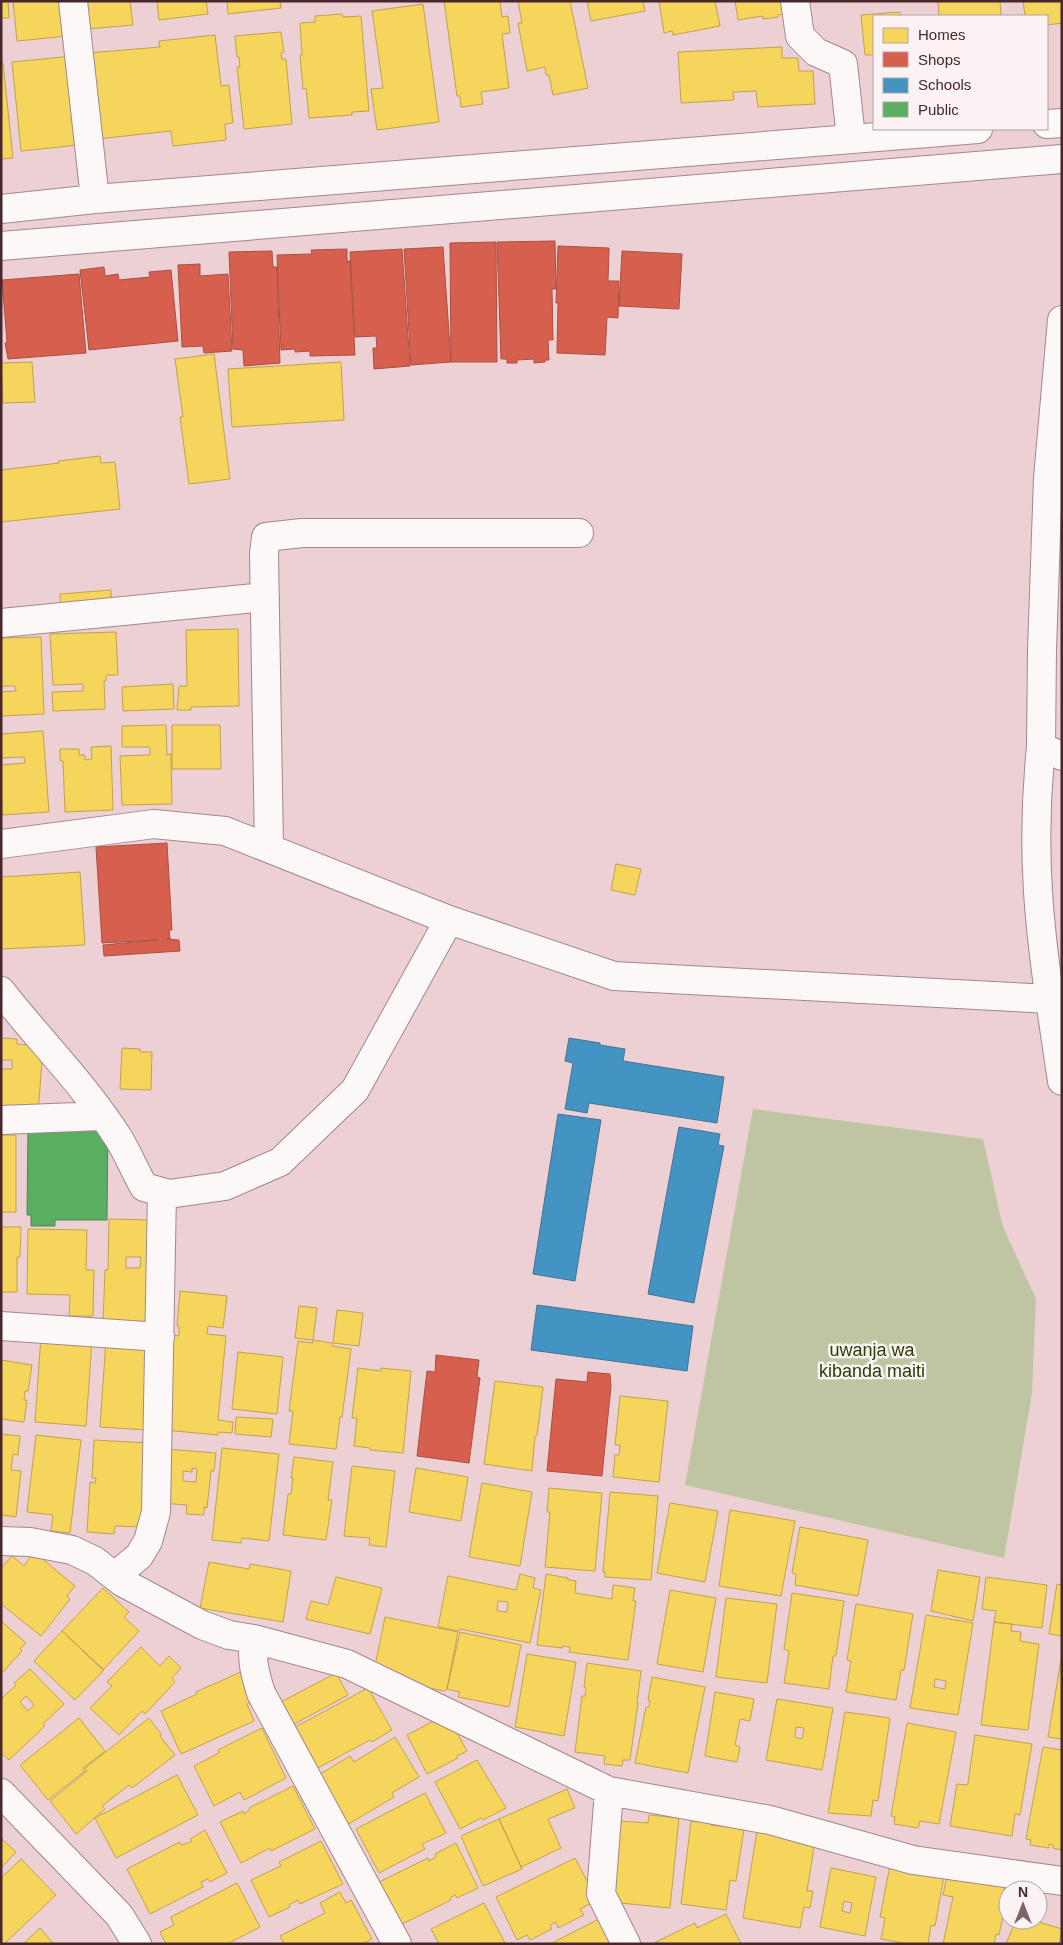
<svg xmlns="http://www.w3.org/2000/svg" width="1063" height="1945" viewBox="0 0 1063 1945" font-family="Arial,sans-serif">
	<rect width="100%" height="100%" fill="#ecd0d3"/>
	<!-- green -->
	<path fill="#bfc5a2" d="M753,1109L983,1139L1003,1227L1036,1299L1032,1393L1004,1558L685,1485Z"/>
	<!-- homes -->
	<path fill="#f6d55c" stroke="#c2a14e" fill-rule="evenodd" d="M1,1H8L9,18H1Z
		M13,1H64L68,36L17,41Z
		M84,1H130L133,25L87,29Z
		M157,1H206L208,14L159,20Z
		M227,1H280L281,8L228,14Z
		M444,1H500L502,17L508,16L510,33L502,34L509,88L481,92L483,104L461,107L460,96H457Z
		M518,1H570L588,88L553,95L549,75H546L545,67L527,71L518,23H522Z
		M587,1H643L645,11L591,21Z
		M659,1H715L720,26L673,35L672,31L664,33Z
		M735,1H783L785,14L778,15V17L763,19V16L738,20Z
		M938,1H1000L1001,16H939Z
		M1023,1H1062V23L1047,25V16H1025Z
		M423,4L439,122L377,130L371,89L383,88L372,11Z
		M900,12V16H874V55H865L861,15Z
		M342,14L343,17L361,16L369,111L352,112V115L309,118L306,88L303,89L300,55H302L300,23L315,22V16Z
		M281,32L284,52L281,53L282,59H286L292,124L244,129L237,67H240L239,57H237L235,36Z
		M215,35L221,86L229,85L233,123L225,124L226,140L173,146L171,131L97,139L88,53L160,47L159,41Z
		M782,47V58H798L799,71H813L815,104L758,107L756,91L733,92L734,100L681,103L678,52Z
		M73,56L79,145L21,151L12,62Z
		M3,63L13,158L1,159V64Z
		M214,354L230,479L189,484L180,417H183L175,359Z
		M32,362L35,402L3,403L1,363Z
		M341,362L344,420L232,427L228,369Z
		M100,456L101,463L115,462L120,509L1,522V470L59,463L58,461Z
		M111,590L112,610H61L60,594Z
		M238,629L239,706L191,707V710H177L179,686H187L186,630Z
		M116,632L118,675H106V681H104L105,709L53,711L52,692L83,691V684L53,685L50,634Z
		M41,637L44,714L1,716V692L16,691L15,686H1V638Z
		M173,684L174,709L123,711L122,687Z
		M166,725L167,755L171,754L172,804L122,805L120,756L150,755V747H122V726Z
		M172,725H220L221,769H172Z
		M43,731L49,812L2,815L1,765L25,763L24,757L1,758V734Z
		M111,746L113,810L65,812L63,761H60V749H79V755H85V760L92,759L91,747Z
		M616,864L641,869L635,895L611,890Z
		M80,872L85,945L1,949V877Z
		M1,1038L17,1039V1044L43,1046L38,1115L1,1117V1069H12V1060H1Z
		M122,1048L140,1049V1052H152L151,1090L120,1089Z
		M1,1135H16V1212H1Z
		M109,1219L151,1220L155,1324L103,1323L105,1270H108ZM126,1257H141L140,1268H126Z
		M1,1227H21L20,1257H17V1292H1Z
		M28,1229L87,1230L86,1270H94L93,1316H69L70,1295L27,1294Z
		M180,1291L227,1296L223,1328L208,1326L207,1334L226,1336L218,1420L233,1422L232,1433L218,1432V1435L165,1430L174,1335L179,1336V1326H177Z
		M299,1306L317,1308L313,1340L295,1338Z
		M337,1310L363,1313L359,1346L333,1343Z
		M41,1336L92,1340L86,1426L35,1422Z
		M106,1340L153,1344L147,1430L100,1427Z
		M313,1340L332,1343V1346L351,1349L342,1417H340L336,1449L289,1444L293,1411H289L298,1341L313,1343Z
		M238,1352L283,1357L277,1414L232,1409Z
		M1,1360L32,1365L28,1391H25L24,1400H27L24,1422L1,1419Z
		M358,1368L381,1371V1368L411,1371L403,1453L370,1450V1448L354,1446L357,1418H352Z
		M495,1381L543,1387L537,1436H535L532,1471L484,1464Z
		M620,1396L668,1401L659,1482L613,1477L615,1455H619L620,1445H615Z
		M236,1417L273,1419L271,1437L235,1434Z
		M1,1434L20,1436L18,1455L13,1454L11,1470L21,1471L16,1517L1,1515Z
		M36,1435L81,1440L70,1533L51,1531L53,1515L27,1512Z
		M94,1440L148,1443L142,1527L115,1526L114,1534L87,1532L90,1482L95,1483L96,1478H92Z
		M222,1448L279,1454L269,1541L242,1538L241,1543L212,1540Z
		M166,1449L216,1453L214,1471H211L207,1508L204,1507V1515L186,1514L187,1505L161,1503ZM192,1468L197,1469L196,1482L183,1481V1471L192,1472Z
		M294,1457L333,1462L328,1500H332L326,1540L283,1535L288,1494H291L293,1478H291Z
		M352,1466L395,1471L386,1547L369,1545L370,1538L344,1536Z
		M416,1468L468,1477L461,1521L409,1512Z
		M482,1483L532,1492L520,1566L469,1557Z
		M549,1488L602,1493L595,1571L545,1567L550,1512H547Z
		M610,1492L658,1496L651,1580L605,1577V1572H603Z
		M670,1503L718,1511L705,1582L657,1573Z
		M730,1510L795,1521L781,1596L719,1586Z
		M800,1527L868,1540L858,1596L795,1585L796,1574L792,1573Z
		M34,1552L75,1586L67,1596L70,1599L41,1636L1,1604V1568L12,1556L24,1566Z
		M209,1562L249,1569L250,1564L291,1571L283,1622L200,1608Z
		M938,1570L980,1577L973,1621L931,1611Z
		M520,1574L535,1578L533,1588L541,1590L530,1643L460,1629L459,1631L438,1627L448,1576L516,1590ZM498,1601L508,1602L507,1612L497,1611Z
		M546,1574L568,1578V1580L576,1581L575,1593L612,1599L613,1585L635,1588L633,1601H636L628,1660L569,1652L570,1647L562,1646V1648L537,1645Z
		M336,1577L382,1588L370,1634L306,1619L311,1601L328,1605Z
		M986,1577L1047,1585L1042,1628L994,1622L996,1611L982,1609Z
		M1057,1584L1062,1585V1636L1049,1634Z
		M103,1588L129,1612L124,1617L139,1631L103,1670L62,1631Z
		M670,1590L716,1598L703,1672L657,1664Z
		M792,1593L844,1601L836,1656H833L829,1689L784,1683L789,1651L784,1649Z
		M726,1598L777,1604L767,1683L716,1677Z
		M856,1604L913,1614L904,1670H901L896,1700L846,1692L851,1661L847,1660Z
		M926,1615L973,1623L958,1715L910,1708ZM935,1679L946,1681L945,1689L934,1687Z
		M385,1617L458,1632L447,1689L444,1691L391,1680L374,1671Z
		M1,1621L26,1643L20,1649L22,1651L1,1674Z
		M994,1622L1012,1624L1011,1631L1021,1632L1020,1641L1039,1644L1028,1730L981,1725Z
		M62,1631L104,1670L75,1700L34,1661Z
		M460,1632L521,1645L509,1707L458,1697L460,1692L447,1689Z
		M141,1647L160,1666L169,1656L181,1668L172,1678L175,1682L145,1714L142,1711L119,1735L90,1708L112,1686L107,1682Z
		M527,1654L576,1662L564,1736L515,1727Z
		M1061,1660H1062V1739L1048,1737Z
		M587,1663L641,1671L637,1703H638L630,1760H623L622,1766L604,1764L605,1756L575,1752L582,1696H585L586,1688L584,1687Z
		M30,1669L64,1704L43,1724L45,1726L9,1760L1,1753V1699L16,1685L14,1683ZM26,1696L34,1705L28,1711L20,1702Z
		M243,1671L256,1700L247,1704L254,1721L181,1754L161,1711L197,1694L196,1692Z
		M336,1673L348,1695L289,1727L277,1704Z
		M652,1677L705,1687L688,1773L635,1763L646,1707H649L650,1701L648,1700Z
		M368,1688L392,1730L372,1742L370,1740L318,1768L295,1727Z
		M715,1692L754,1699L750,1721L740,1719L735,1745L740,1747L737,1762L705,1756Z
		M777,1699L833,1708L822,1770L766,1760ZM796,1727L804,1728L802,1739L795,1737Z
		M845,1712L890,1718L878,1801L873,1800L871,1816L828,1813Z
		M447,1714L467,1751L457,1756L458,1758L427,1774L407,1735Z
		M79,1718L105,1751L83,1768L85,1771L48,1800L20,1765Z
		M149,1718L161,1734L160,1736L175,1755L132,1788L129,1785L102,1806L105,1809L76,1834L50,1801L87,1771L85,1768Z
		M907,1723L956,1732L939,1824L920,1821L918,1828L894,1824L895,1817L891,1816Z
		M262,1728L286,1778L244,1800L240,1792L214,1806L194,1766L219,1753L218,1750Z
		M975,1735L1032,1744L1020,1815L1015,1814L1012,1836L950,1826L957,1784L967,1785L968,1783Z
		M395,1737L419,1777L392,1793L394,1797L347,1825L323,1784L325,1782L320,1774L350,1756L354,1762Z
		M1043,1747L1062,1750V1850L1053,1848V1845L1049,1844V1848L1030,1845L1031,1840L1026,1839Z
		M477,1760L506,1808L483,1820L481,1818L460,1829L435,1782Z
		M177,1775L198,1815L116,1858L95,1818Z
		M293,1786L315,1829L271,1851L270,1848L241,1863L220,1822L243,1811L244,1814L250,1810L249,1808Z
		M567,1789L575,1808L548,1819L561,1848L521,1867L499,1819Z
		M425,1793L446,1833L422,1844L425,1849L379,1873L356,1829Z
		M649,1815L679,1818L670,1908L610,1902L618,1821L648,1823Z
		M696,1815L711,1817V1825L744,1829L736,1881L730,1880L726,1910L681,1904L691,1821L696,1822Z
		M499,1819L522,1869L483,1886L461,1836Z
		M205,1830L227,1873L210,1882L208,1879L201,1882L203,1887L150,1914L127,1869L180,1842L182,1845L192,1841L190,1839Z
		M757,1831L815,1841L807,1891H813L810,1908L804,1907L800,1928L743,1918Z
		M1,1838L16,1852L1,1868Z
		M321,1841L343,1884L300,1904L298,1900L289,1905L290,1907L269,1917L251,1880L281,1866L279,1862Z
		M456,1843L478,1888L457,1898L455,1895L450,1898L451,1900L398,1926L377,1883L428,1858L429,1861L436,1857L435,1854Z
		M575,1858L597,1900L580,1909L584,1915L558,1928L556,1922L550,1925L552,1929L530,1940L527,1935L517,1940L496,1897Z
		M21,1859L56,1895L4,1944H1V1878Z
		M891,1860L945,1870L935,1926L931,1925L928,1944H909L881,1939L885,1918L880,1917Z
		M831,1868L876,1877L865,1936L820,1927ZM844,1901L852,1903L850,1913L842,1911Z
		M948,1871L1005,1885L1002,1900L1006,1901L999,1935L996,1934L994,1944H943L953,1897L943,1895Z
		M237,1883L260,1927L227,1944H166L160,1932L174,1925L171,1917Z
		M340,1892L346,1903L351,1900L372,1939L363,1944H284L280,1936L325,1913L320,1903Z
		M484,1903L505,1943L439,1944L431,1929Z
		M726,1914L741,1944L654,1943L695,1923L697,1928Z
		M601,1918L614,1944H550Z
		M1016,1920H1032L1062,1929L1059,1944H1006Z
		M40,1928L54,1944H23Z"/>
	<!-- shops -->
	<path fill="#d6604d" stroke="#ab4f43" d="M555,241L556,289H552L553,340H548L549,360H545V362L534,363V359L517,360V363H507V359H501L497,242Z
		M496,242L497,362H451L450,243Z
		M558,246L609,248L608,281H619L618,318L607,317L605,355L557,353L558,303H556Z
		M443,247L451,362L411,365L404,249Z
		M347,249V261H350L355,355L310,356V351L295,352V349L281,350L277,255L312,254L311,250Z
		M402,249L410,366L374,369L373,348H377L376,336L355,337L350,252Z
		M272,251L273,267H277L280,363L244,366L243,350L233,349L229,252Z
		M622,251L682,254L679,309L619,306Z
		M200,264V276L228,274L232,351L204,353L203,346L182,347L178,265Z
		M104,267L105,276L118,274L119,280L150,277L149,272L171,270L178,341L89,350L80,270Z
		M79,274L86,353L8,359L5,343L7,342L2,280Z
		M167,843L172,930H169L170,939H167L179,940L180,951L104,956L103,945L157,940L102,943L96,847Z
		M436,1355L479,1360L477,1377L480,1378L469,1463L417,1456L427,1371L435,1372Z
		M588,1372L610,1374L611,1386L602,1476L547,1471L556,1379L587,1382Z"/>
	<!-- schools -->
	<path fill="#4393c3" stroke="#447396" d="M569,1038L600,1043V1045L625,1049L623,1061L724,1077L717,1123L589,1103L587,1113L565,1109L573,1063L565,1061Z
		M558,1114L601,1120L575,1281L533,1274Z
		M679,1127L720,1134L718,1145L724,1146L694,1303L648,1294Z
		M537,1305L693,1326L687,1371L531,1350Z"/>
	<!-- public -->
	<path fill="#5aae61" stroke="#548651" d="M28,1127L108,1128L107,1220H55V1226H31V1215H27Z"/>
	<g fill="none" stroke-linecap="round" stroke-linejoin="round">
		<!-- minor casing -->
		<g stroke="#a2878c" stroke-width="30">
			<path id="minor" d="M73,1L95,199
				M795,1L800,36L816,52L843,64L851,138
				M1062,320L1048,478L1042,649L1041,747L1062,756
				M1,623L265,597
				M1041,747C1036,795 1035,844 1038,892C1042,955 1053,1019 1062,1081
				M1,844L154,824L225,831L449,920L614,976L1050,999
				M269,848L264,554L266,537L302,533H579
				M1,991C40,1041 85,1085 119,1139C128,1154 135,1171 144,1187L169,1194L225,1186L280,1162L355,1090L449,920
				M1,1120L102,1116
				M1,1326L160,1337
				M1,1541L30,1542L72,1550L95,1561L122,1582L202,1625L229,1635L254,1639L347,1664L609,1791L770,1820L913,1860L1062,1881
				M115,1576L139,1556L148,1541L156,1512L162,1193
				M254,1639C251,1659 255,1674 261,1693L397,1944
				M609,1791L601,1894L626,1944
				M1,1793L119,1915L137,1944"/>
		</g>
		<!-- secondary casing -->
		<g stroke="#a2878c" stroke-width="30">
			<path id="secondary" d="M1047,124L1062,123
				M1,209L95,199L978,129
				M1,246L1062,159"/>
		</g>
		<!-- minor -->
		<use href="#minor" stroke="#fcf8f8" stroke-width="28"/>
		<!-- secondary -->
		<use href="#secondary" stroke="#fcf8f8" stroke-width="28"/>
	</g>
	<g text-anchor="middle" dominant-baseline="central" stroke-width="5" stroke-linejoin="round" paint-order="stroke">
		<!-- park labels -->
		<g font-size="18" fill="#284004" stroke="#fbf2f3">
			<text x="872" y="1350">uwanja wa<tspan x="872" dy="21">kibanda maiti</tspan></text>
		</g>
	</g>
	<!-- border -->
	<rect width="1063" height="1945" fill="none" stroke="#47272c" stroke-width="5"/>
	<!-- legend -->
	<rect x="873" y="15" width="175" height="115" fill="#fbf2f3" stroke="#b3a1a3"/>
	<rect x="883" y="28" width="25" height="15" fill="#f6d55c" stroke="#b3a1a3"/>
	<text x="918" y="40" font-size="15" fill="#47272c">Homes</text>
	<rect x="883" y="52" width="25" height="15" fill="#d6604d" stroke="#b3a1a3"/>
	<text x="918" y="65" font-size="15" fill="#47272c">Shops</text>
	<rect x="883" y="78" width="25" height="15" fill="#4393c3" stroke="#b3a1a3"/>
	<text x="918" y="90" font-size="15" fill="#47272c">Schools</text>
	<rect x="883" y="102" width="25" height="15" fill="#5aae61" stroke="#b3a1a3"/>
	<text x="918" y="115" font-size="15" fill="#47272c">Public</text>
	<!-- north arrow -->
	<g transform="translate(1023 1905)"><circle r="24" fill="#fbf2f3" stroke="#b3a1a3"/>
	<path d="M0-4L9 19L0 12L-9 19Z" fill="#816266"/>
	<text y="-8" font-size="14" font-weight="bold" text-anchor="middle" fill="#47272c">N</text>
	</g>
</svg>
